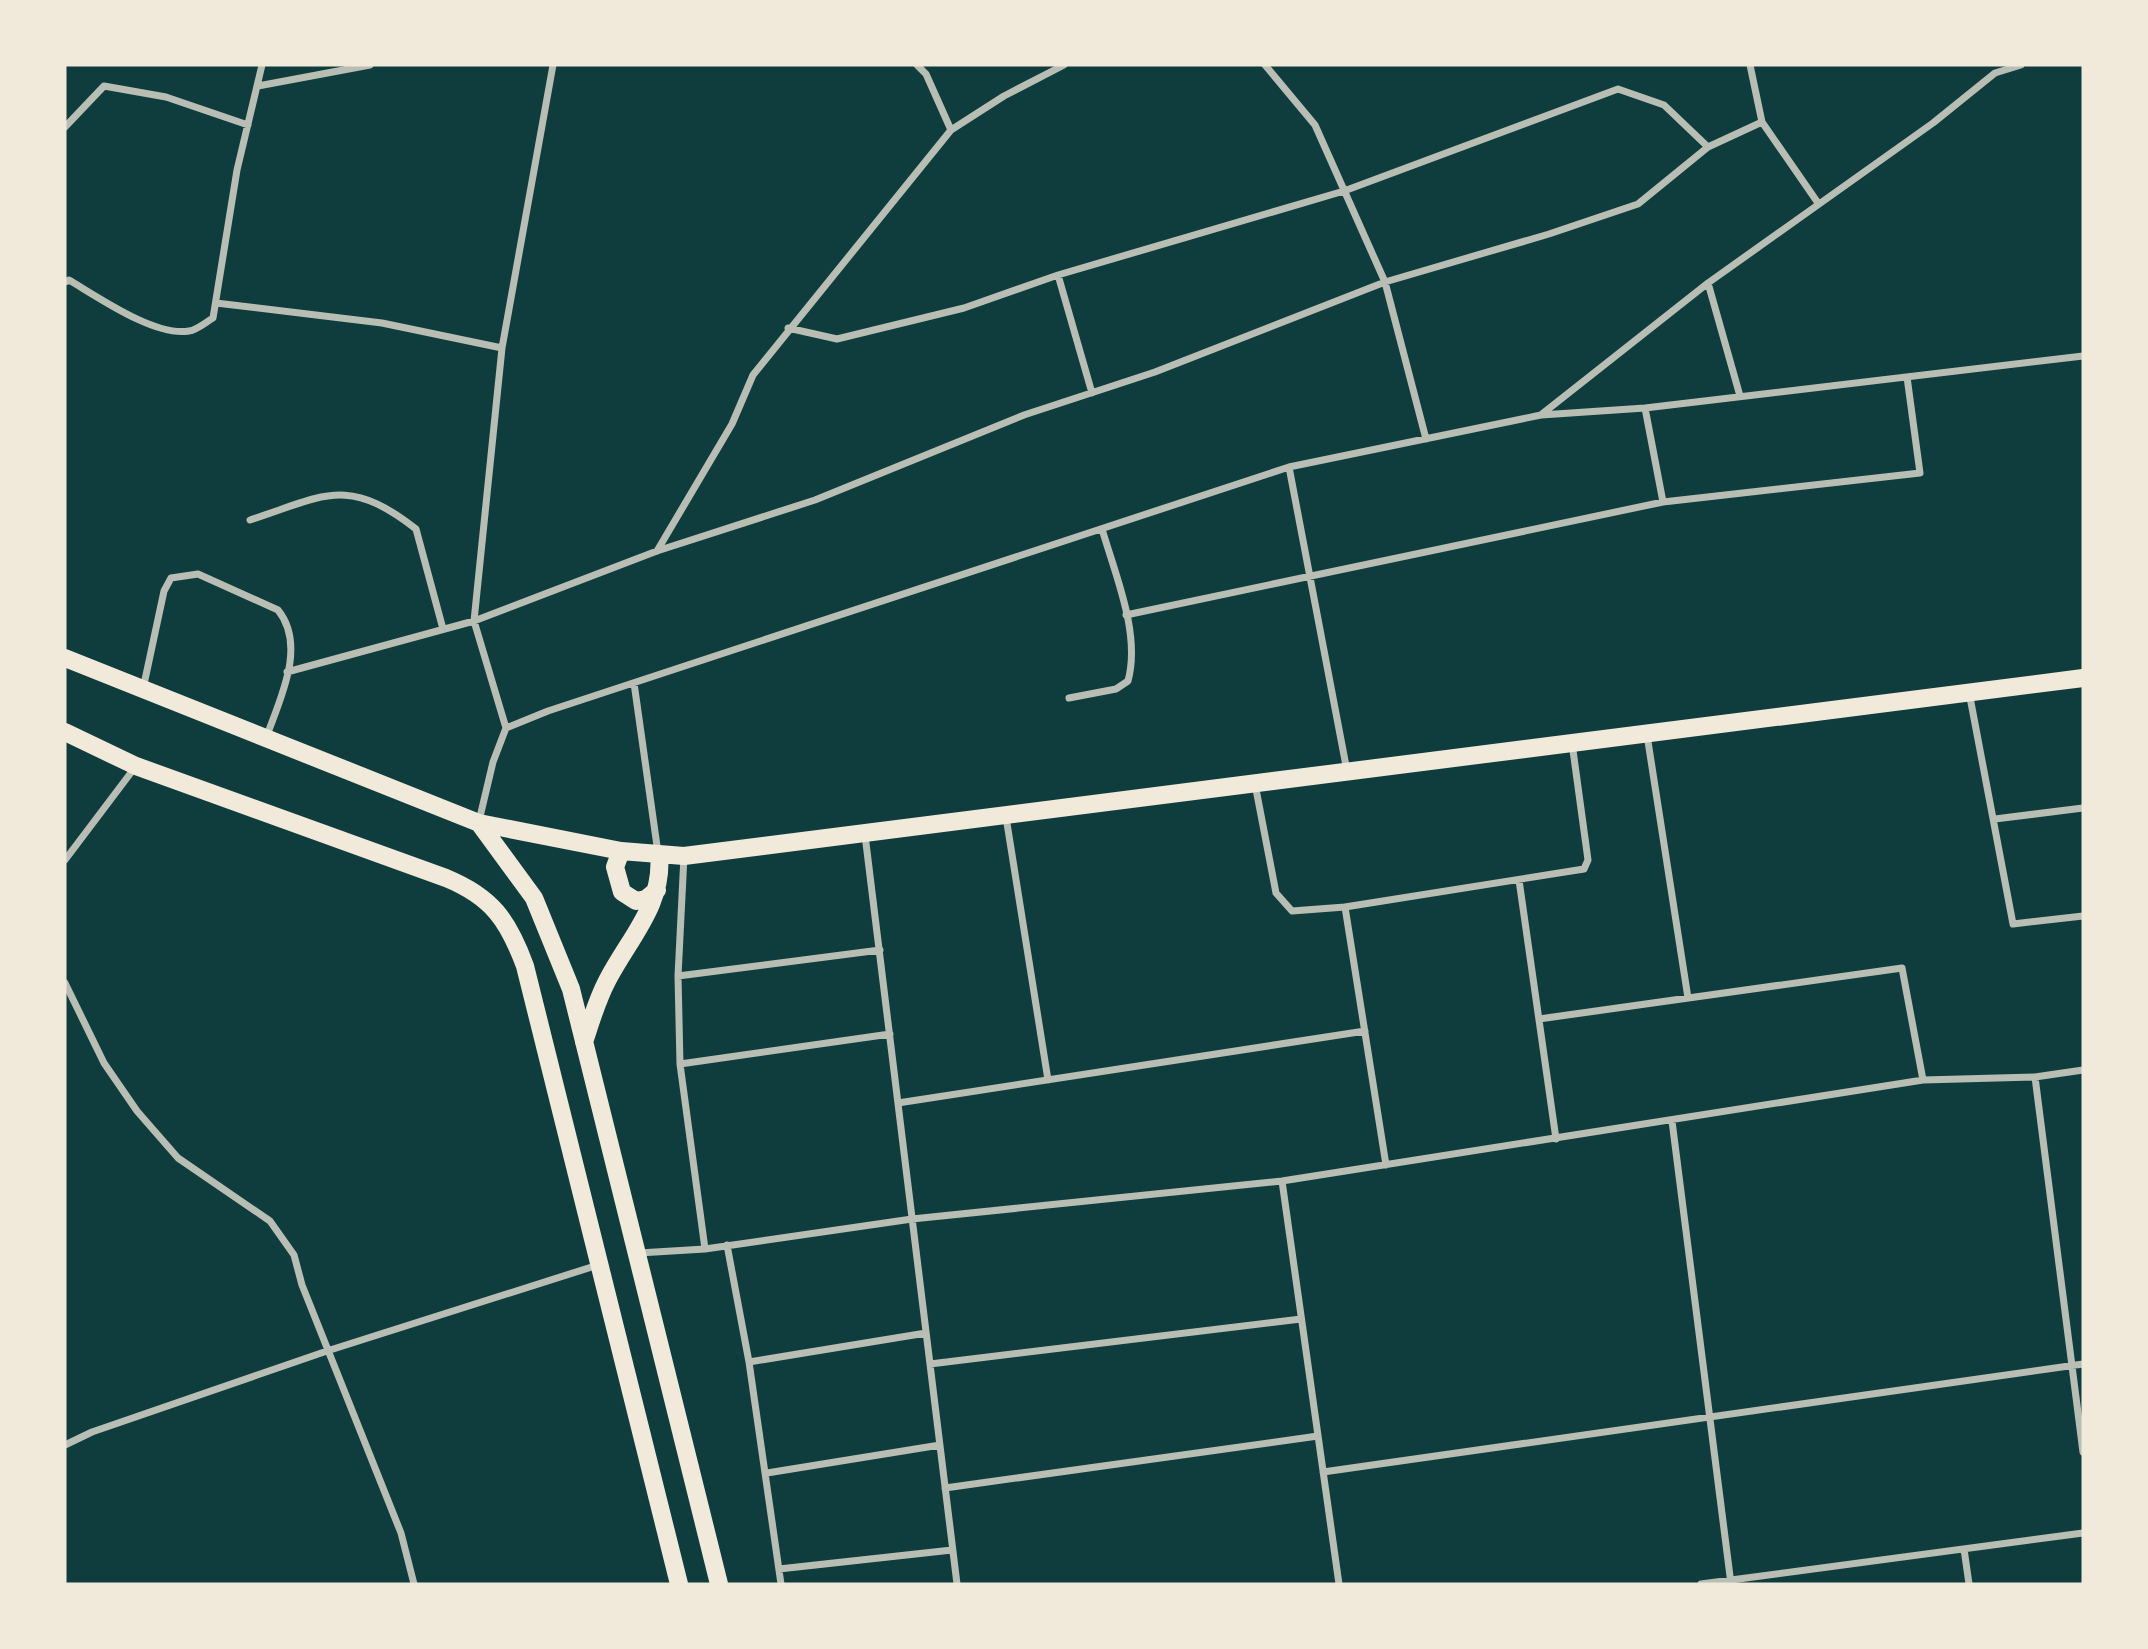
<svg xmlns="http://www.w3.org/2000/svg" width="2148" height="1649" viewBox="0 0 2148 1649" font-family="Montserrat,sans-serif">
	<rect width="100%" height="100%" fill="#0f3d3e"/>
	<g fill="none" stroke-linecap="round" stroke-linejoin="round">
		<!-- minor -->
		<path stroke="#b8beb3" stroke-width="7" d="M917,65L926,74L951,130
			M1265,65L1315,125L1385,282L1426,439
			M1750,65L1762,122L1818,203
			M258,86L370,65
			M65,127L104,86L166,97L248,125
			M1058,275L1092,393
			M65,282L69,280C98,297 155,337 189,331C197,330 206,322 213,318L237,170L262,65
			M1708,283L1740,396
			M216,303L382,323L502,348
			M788,328L837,339L964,308L1058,275L1344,191L1618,89L1664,105L1708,147
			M1645,408L1663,502
			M1542,414L1708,283L1933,123L1995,73L2021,65
			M1289,467L1347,771
			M250,520C324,496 347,475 416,529L443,629
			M657,551L732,424L753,375L951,130L1004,96L1064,65
			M1126,615L1663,502L1920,473L1907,377
			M287,672L474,621L657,551L815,500L1024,415L1155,372L1385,282L1549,234L1638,204L1708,147L1762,122
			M634,683L658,853
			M143,689L164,591L171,578L198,574L278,610C307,646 280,699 266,738
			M1969,692L2013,924L2083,916
			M1069,698L1116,689L1128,681C1141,634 1115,574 1102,529
			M506,728L474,621L502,348L553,65
			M1647,735L1688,998
			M1255,784L1276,893L1292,911L1345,907L1584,869L1588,860L1572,743
			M1006,817L1048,1080
			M1995,819L2083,808
			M479,821L493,762L506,728L548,711L1289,467L1541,415L1645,408L2083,356
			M865,835L957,1584
			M684,856L678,976L680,1064L705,1249
			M65,860L136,766
			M1519,880L1556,1139
			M1345,907L1386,1165
			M678,976L880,950
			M65,983L104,1063L137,1111L178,1158L270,1221L294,1255L302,1285L401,1533L414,1584
			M1539,1019L1902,968L1923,1080
			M680,1064L890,1034
			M2035,1077L2083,1452
			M898,1103L1365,1031
			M1672,1121L1731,1584
			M1282,1181L1339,1584
			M727,1245L749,1362L781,1584
			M639,1253L705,1249L912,1219L1282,1181L1923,1080L2035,1077L2083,1070
			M749,1362L926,1333
			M930,1364L1301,1319
			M65,1445L92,1432L327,1351L598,1265
			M1323,1472L2083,1364
			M767,1473L940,1445
			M945,1488L1318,1436
			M1964,1549L1969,1584
			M779,1569L952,1550
			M1701,1584L2083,1533"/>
		<!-- primary -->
		<path stroke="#f1e9da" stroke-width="18" d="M65,658L479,823L621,851L684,856L2083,678
			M65,732L136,766L446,878C492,897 508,920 525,966L679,1584
			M479,823L534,898L571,989L719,1584
			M621,851L615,867L622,892L636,901L646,899L657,890
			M584,1042C591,1021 597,1000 607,981C629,938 664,905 659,854"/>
	</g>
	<!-- border -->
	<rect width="2148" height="1649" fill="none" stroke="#f1e9da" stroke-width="133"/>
</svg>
